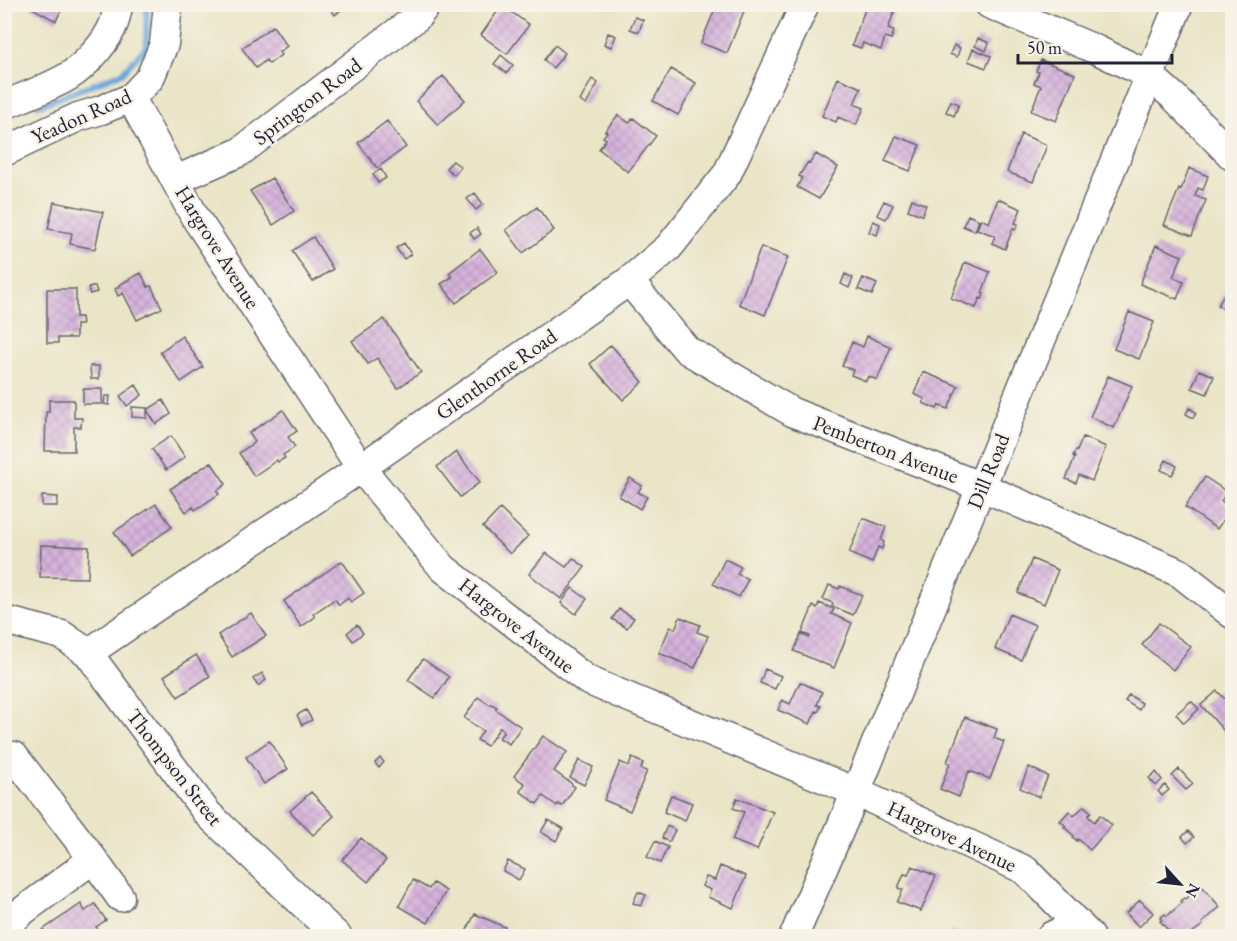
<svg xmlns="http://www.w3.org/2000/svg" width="1237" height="941" viewBox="0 0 1237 941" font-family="'EB Garamond',serif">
	<defs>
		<pattern id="building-cross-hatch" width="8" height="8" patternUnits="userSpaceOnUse" patternTransform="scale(1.5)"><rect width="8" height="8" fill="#d5b2db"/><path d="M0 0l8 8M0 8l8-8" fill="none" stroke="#b799bd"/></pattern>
	</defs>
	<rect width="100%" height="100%" fill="#f7f3e8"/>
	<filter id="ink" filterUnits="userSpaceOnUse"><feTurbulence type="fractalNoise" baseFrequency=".0167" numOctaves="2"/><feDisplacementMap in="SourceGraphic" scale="12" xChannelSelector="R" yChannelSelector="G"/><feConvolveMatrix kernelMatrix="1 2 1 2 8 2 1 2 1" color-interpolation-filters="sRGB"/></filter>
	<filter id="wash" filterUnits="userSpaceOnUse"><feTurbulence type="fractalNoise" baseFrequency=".008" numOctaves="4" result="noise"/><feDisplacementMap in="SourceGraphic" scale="24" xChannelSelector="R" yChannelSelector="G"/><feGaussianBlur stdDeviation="1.35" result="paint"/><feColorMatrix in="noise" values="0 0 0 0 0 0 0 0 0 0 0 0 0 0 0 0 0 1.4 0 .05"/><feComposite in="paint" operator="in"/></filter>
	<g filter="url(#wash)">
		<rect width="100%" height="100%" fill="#eae5c7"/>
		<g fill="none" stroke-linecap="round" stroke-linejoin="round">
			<!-- stream -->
			<path stroke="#67a6d9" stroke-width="6" d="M38,106L122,73L146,47L147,4"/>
		</g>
		<g id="blocks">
			<!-- building -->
			<path fill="url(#building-cross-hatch)" d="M32,4H64L56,21L30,7Z
				M326,4H347L335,15Z
				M717,4H745L746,6L727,53L701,43Z
				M757,4H774L771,10Z
				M867,4H897L888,29L894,31L891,39L885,37L881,50L863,43L861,48L852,45Z
				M502,5L529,25L507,54L481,35Z
				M635,17L643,20L639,32L630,29Z
				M273,26L287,46L279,52L281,55L269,64L266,60L256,68L242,48Z
				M608,33L616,36L611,47L604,44Z
				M978,38L989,43L986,51L975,46Z
				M555,45L565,53L553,68L544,60Z
				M954,45L960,48L957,57L950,54Z
				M973,49L991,56L986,68L968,61Z
				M501,55L513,65L507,73L494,64Z
				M1041,60L1075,74L1056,121L1031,111L1041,86L1034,83L1039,72L1036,71Z
				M671,69L696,83L678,115L653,101Z
				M443,76L465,100L438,125L416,101Z
				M838,78L861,88L854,104L864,108L856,125L838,117L836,122L822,116Z
				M592,79L598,83L586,105L580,101Z
				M951,101L959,104L954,116L946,112Z
				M618,115L629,123L633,118L656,136L628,172L599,149L606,139L603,137L607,132L605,131Z
				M387,121L406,147L377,168L358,143Z
				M1021,134L1047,145L1033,182L1007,172Z
				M896,136L920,145L910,171L885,161Z
				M816,154L838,167L819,199L797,187L802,178L799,176L808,162L810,163Z
				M453,161L461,167L454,175L446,168Z
				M1189,168L1208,176L1203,190L1198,188L1195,196L1206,200L1192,236L1164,225L1179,189L1181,190Z
				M381,169L386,178L378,183L373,174Z
				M272,178L294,211L273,225L250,191Z
				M475,193L483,204L476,210L467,199Z
				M912,199L926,205L922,215L908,210Z
				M998,199L1021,209L1015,223L1018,224L1015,230L1013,228L1005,249L992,243L995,236L977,229L981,219L989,223Z
				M884,201L893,205L886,219L877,215Z
				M54,202L103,212L95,249L70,244L72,233L48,229Z
				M537,207L554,230L523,253L506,230Z
				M968,215L979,220L975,231L963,226Z
				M873,221L880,224L877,235L869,232Z
				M477,228L481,234L474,239L470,233Z
				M313,237L333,269L313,282L292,251Z
				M404,243L411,254L404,259L396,248Z
				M1156,245L1182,256L1173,277L1184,282L1177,299L1140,284Z
				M761,247L788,257L765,315L739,304Z
				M480,249L498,272L456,303L441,284L452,277L449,273Z
				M965,262L990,272L982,293L984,294L982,299L980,298L976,308L951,298Z
				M141,273L148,287L151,286L162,308L137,320L123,293L118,296L115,289L120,286L119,285Z
				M845,274L853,278L849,288L841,284Z
				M863,278L877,284L872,295L858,289Z
				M95,286L97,292L90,294L88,288Z
				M47,289H76V317H81L82,325H76V338H58V343H47Z
				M1224,294L1232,297V302L1229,311L1218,306Z
				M1129,312L1154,322L1139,359L1114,349Z
				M384,319L421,372L398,388L377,358L368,364L352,341Z
				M182,336L203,367L181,382L160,352Z
				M867,336L891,347L877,380L868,376L866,381L851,375L853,370L842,366L852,342L863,347Z
				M611,345L643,382L623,400L590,364Z
				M90,366H99V379H91Z
				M1199,370L1214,376L1207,394L1192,388Z
				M923,372L958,386L948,409L939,405L937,409L923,403L925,399L914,394Z
				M1108,376L1132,386L1114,428L1090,417Z
				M136,385L142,395L127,406L120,396Z
				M83,389H102V404H83Z
				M105,396H110L109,405L104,404Z
				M49,400H74V418H82L81,427H74V451H45L46,412H49Z
				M163,400L171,414L156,424L147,410Z
				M132,407L147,408V418L132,417Z
				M1189,408L1196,412L1193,418L1186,414Z
				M283,410L297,431L288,437L295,447L283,455L285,458L278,462L277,460L254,476L239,453L255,442L249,433Z
				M171,436L185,457L166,470L152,449Z
				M1083,437L1106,447L1092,481L1079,475L1076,483L1066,479L1075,457L1073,456L1076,450L1077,451Z
				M456,452L480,482L460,497L437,467Z
				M1166,460L1177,466L1172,475L1161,470Z
				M211,462L226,484L217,491L219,494L195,510L193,507L186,512L170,489Z
				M1205,477L1227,492L1221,501L1231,508L1217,529L1185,507Z
				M630,478L642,486L638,492L647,497L640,509L619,496Z
				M42,496L58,497L57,506H42Z
				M156,504L172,527L130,556L114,532Z
				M500,509L528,536L510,554L483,527Z
				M863,518L886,527L881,540L884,542L882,549L878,547L872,563L849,553Z
				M41,545L89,547L88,578L40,577Z
				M546,553L566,567L573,558L585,567L561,599L529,574Z
				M725,559L741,567L737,574L748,579L739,597L713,584Z
				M1032,559L1058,570L1044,604L1018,593Z
				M342,561L364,593L351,602L348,598L339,605L335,599L313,614L315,617L301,627L284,601Z
				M829,585L839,589L840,586L862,595L853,615L832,606L833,603L823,599Z
				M572,588L587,599L576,614L561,603Z
				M819,603L834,609L831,614L852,623L834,668L794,651L801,634L809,638L810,636L802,633L813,606L817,608Z
				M619,609L634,618L627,628L612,619Z
				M251,613L266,636L232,657L218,635Z
				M1009,614L1035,625L1021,660L995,649Z
				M680,617L700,625L697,632L708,636L695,668L659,653L670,627L675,629Z
				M1159,623L1191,647L1173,670L1142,645Z
				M357,625L363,633L353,641L347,633Z
				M196,655L210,676L178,697L164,676Z
				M423,659L449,677L435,698L408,680Z
				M765,669L781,676L775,689L760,683Z
				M262,673L266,680L258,686L253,679Z
				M800,682L822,692L817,705L821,706L818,712L816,711L810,724L778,710L782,700L790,704Z
				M1217,691L1228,702L1230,700L1232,702V740L1201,705Z
				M1129,695L1142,703L1139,710L1125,701Z
				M478,697L490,705L491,704L497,707L495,709L521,727L509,744L499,738L504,731L500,727L487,746L477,740L483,731L464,718Z
				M1191,701L1199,709L1184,723L1176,714Z
				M306,710L312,720L302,725L297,715Z
				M965,717L997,729L994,738L1004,742L990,779L969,771L959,797L940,789L950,763L947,762Z
				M543,736L567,752L554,771L572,784V785L575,787L562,806L558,804L557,806L543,796L537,804L520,791L525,784L514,776Z
				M269,741L288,769L264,784L246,757Z
				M380,758L384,762L379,768L375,763Z
				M632,758L643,763L641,769L647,771L630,811L604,800L620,762L629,766Z
				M579,760L593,767L584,785L570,778Z
				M1029,767L1048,776L1039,797L1020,788Z
				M1179,769L1193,784L1186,790L1172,776Z
				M1156,772L1162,780L1156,786L1149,778Z
				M1165,785L1169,790L1162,796L1158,791Z
				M311,792L334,816L313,835L290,811Z
				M671,795L692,803L685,821L664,812Z
				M737,798L773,812L757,850L732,840L744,812L733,808Z
				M1084,806L1091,812L1088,816L1094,822L1100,815L1112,825L1090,850L1078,839L1077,841L1073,837L1074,836L1064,827L1066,826L1060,821L1069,811L1074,816Z
				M548,820L563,828L556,841L541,832Z
				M667,826L675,830L669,842L662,838Z
				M1188,831L1194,837L1187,843L1182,837Z
				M361,838L386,860L368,882L342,860Z
				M655,841L668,847L660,863L647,857Z
				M508,861L525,869L519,880L503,871Z
				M720,866L746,876L733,908L708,897L711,890L702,886L706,877L715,880Z
				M912,866L936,876L921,911L897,902L903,890L898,888L904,874L908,875Z
				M413,880L429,889L433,883L446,891L428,923L399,906Z
				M1201,885L1220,907L1202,923L1203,925L1187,936H1173L1160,921L1162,920L1160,918L1165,914L1167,916L1182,903L1180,901L1184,898L1186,899Z
				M638,892L646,895L641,906L633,903Z
				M1140,900L1153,913L1139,927L1126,913Z
				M81,904L85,911L95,904L106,920L96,927L103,936H44L41,931Z
				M475,914L505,927L501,936H464Z
				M951,930L964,936H948Z"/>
		</g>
	</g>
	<g filter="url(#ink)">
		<use href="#blocks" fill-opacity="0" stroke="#68666c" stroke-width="1.5"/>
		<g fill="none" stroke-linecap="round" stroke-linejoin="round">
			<!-- minor casing -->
			<g stroke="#68666c" stroke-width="31">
				<path id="minor" d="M989,4L1097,50L1149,75L1174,97L1232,156
					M131,98L195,217L361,468L443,568L587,680L856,792L1025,870L1090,936
					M4,105C26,96 49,88 69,76C86,65 107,42 114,23C116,17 117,10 119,4
					M4,152L78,117L101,110L131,98L150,78L164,44L168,4
					M176,180L240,152L417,17L427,4
					M629,281L687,350L792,412L982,487L1180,573L1232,614
					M4,620L62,635L88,653L207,813L337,936
					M88,653L361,468L629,281L669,247L727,174L805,4
					M4,768L14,756L93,859L120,897
					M4,930L20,913L93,859
					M794,936L856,792L1179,4
					M1051,936L1078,923"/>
			</g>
			<!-- minor -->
			<use href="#minor" stroke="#fff" stroke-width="28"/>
		</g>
	</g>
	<g text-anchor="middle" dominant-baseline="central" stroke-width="4.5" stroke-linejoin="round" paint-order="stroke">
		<!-- street labels -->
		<g font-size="21" fill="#22223b" stroke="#f7f3e8">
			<text transform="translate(307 101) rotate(-37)">Springton Road</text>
			<text transform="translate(81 116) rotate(-24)">Yeadon Road</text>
			<text transform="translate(218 247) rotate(58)">Hargrove Avenue</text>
			<text transform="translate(496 374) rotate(-35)">Glenthorne Road</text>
			<text transform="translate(886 449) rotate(21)">Pemberton Avenue</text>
			<text transform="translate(988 471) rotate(-68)">Dill Road</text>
			<text transform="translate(517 625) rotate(38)">Hargrove Avenue</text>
			<text transform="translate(175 767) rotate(52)">Thompson Street</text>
			<text transform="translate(952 836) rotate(25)">Hargrove Avenue</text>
		</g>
	</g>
	<!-- margin -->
	<rect width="1237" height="941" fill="none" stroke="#f7f3e8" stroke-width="24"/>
	<!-- north arrow -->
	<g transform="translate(1180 884) rotate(117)" stroke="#f7f3e8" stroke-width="4.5" paint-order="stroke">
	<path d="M0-4.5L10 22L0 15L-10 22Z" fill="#22223b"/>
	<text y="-9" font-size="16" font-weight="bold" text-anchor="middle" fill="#22223b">N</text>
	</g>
	<!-- scale -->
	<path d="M1018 54v9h154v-9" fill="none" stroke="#22223b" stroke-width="3"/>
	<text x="1027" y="54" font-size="18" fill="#22223b" stroke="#f7f3e8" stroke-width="4.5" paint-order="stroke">50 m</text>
</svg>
